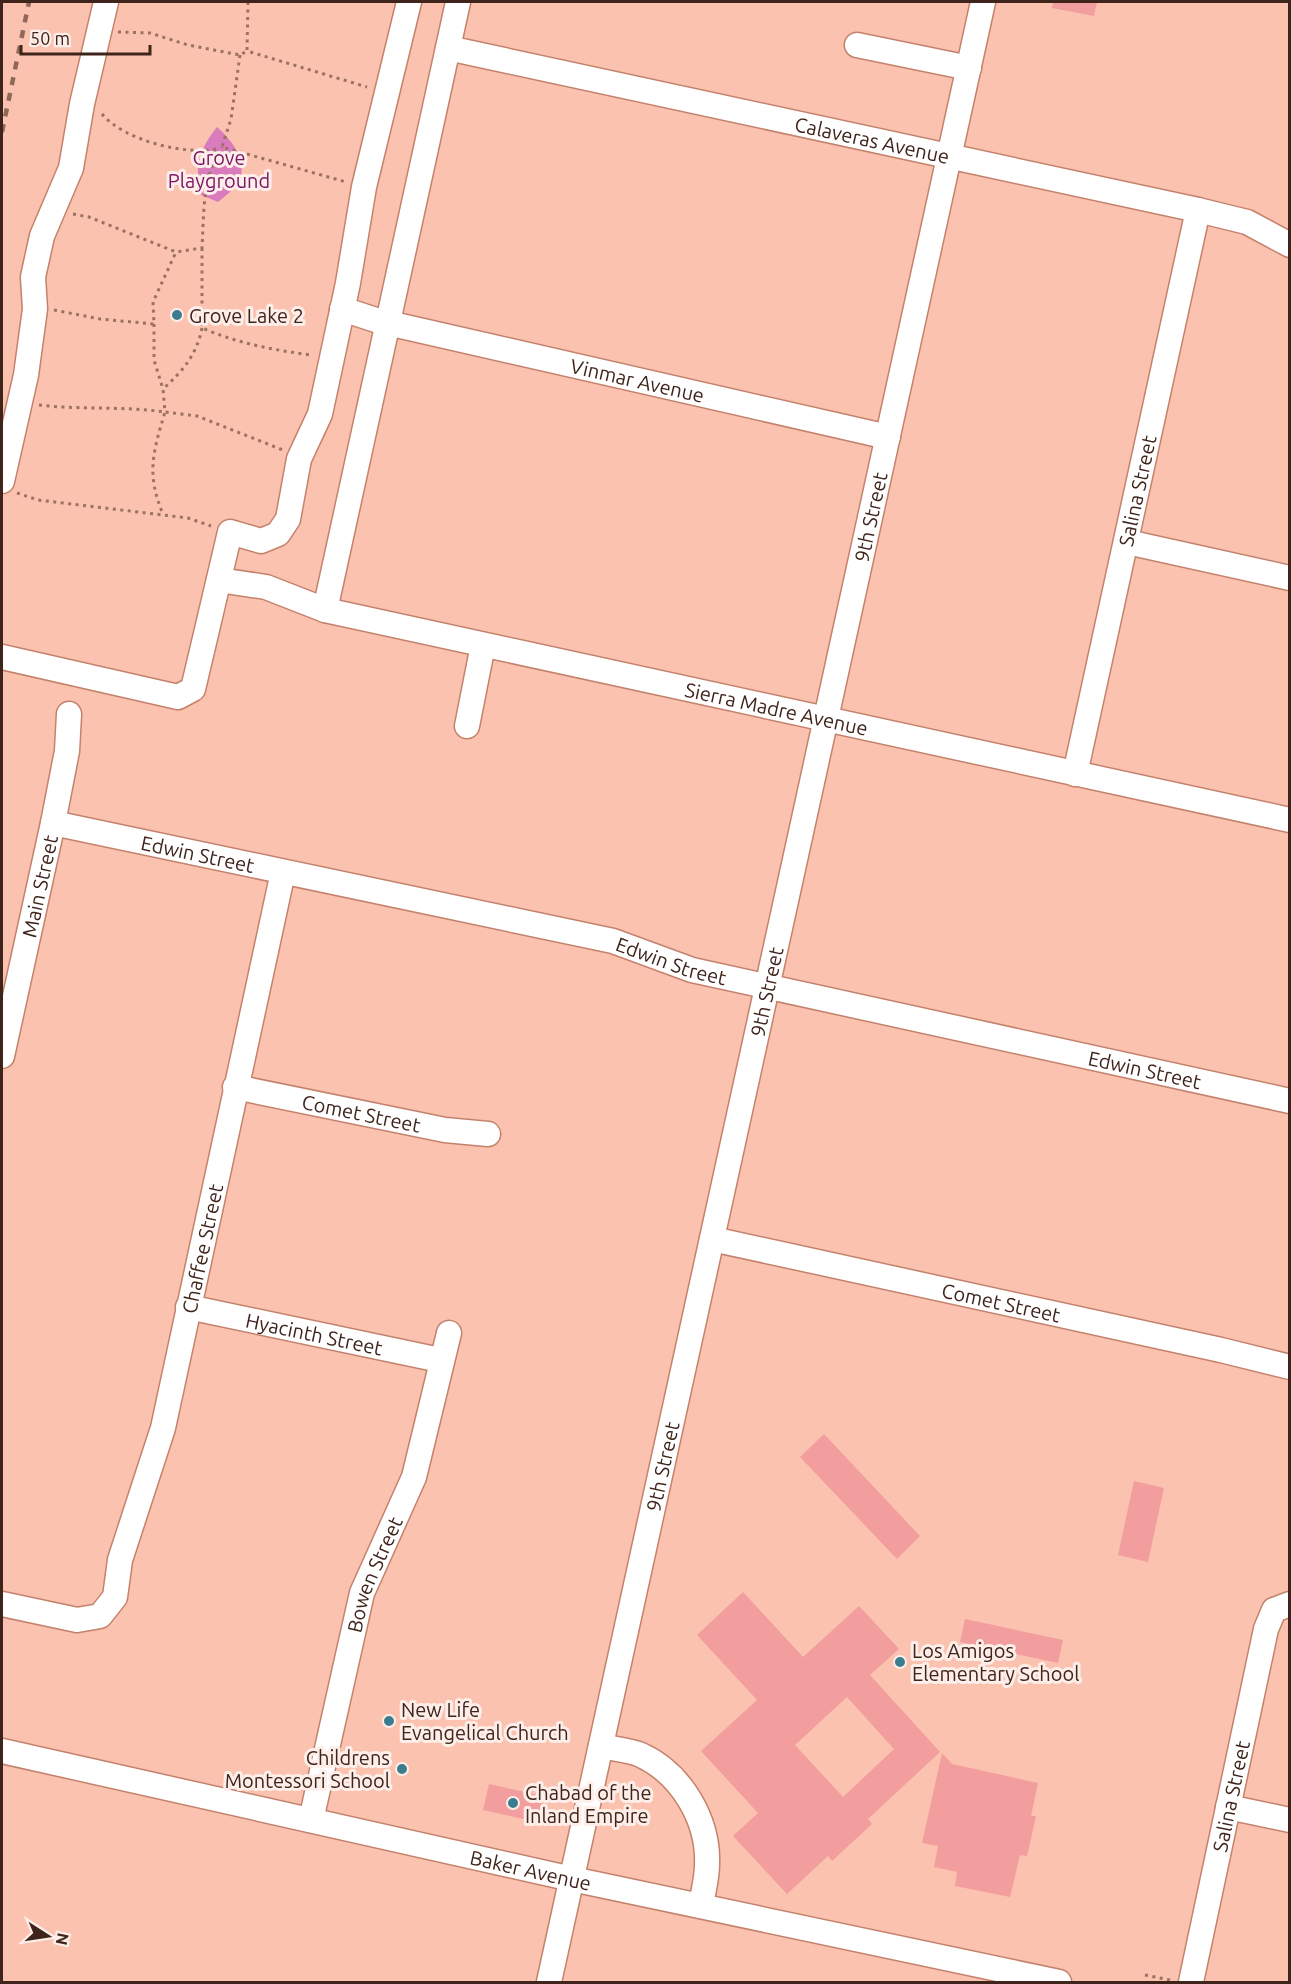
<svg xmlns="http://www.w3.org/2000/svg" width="1291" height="1984" viewBox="0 0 1291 1984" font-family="Ubuntu,sans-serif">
	<rect width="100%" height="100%" fill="#fbc2af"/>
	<!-- green -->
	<path fill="#d97bbd" d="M217,127C232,140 248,161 239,182C235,189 224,197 218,202L201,195C194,166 199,150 217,127Z"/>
	<!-- building -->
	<path fill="#f29d9e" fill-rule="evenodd" d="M1053,2H1097L1094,16L1052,8Z
		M824,1434L920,1536L897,1559L800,1457Z
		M1134,1481L1164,1488L1148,1562L1118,1555Z
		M743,1592L803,1657L859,1606L899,1649L870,1675L940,1752L868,1819L872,1824L832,1861L828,1856L787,1894L733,1836L758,1813L701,1751L757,1700L697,1635ZM847,1697L894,1749L843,1797L795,1745Z
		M965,1619L1063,1640L1058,1663L960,1642Z
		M942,1753L952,1764L1038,1783L1031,1816H1036L1027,1856L1020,1855L1010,1897L955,1886L957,1872L934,1867L938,1846L922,1843Z
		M489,1784L543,1796L537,1822L483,1810Z"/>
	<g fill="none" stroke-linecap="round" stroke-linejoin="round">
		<!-- minor casing -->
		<g stroke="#c4826c" stroke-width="27">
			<g id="minor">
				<path d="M857,45L969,68"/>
				<path id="s1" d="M448,48L1198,210L1247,222L1290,245"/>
				<path id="s2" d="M342,309L379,321L888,437"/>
				<path d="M2,481L26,375L35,309L33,277L42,236L71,168L82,104L106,2"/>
				<path d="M1127,542L1290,578"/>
				<path id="s3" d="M219,580L266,587L325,610L1290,820"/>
				<path d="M325,610L458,2"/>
				<path d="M2,657L178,697L193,689L230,532L261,541L278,534L288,519L299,459L320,414L348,283L364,187L409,2"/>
				<path d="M467,726L483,645"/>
				<path id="s4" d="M1075,774L1198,210"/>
				<path id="s5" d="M53,823L613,941L692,970L1290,1101"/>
				<path id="s6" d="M2,1056L53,823L67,751L69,714"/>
				<path id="s7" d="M235,1087L445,1130L488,1134"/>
				<path id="s8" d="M712,1239L1221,1350L1290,1367"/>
				<path id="s9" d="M188,1307L440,1360"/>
				<path id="s10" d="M2,1604L77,1620L100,1616L115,1597L120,1560L163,1428L283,872"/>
				<path d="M601,1746C613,1749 630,1750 641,1755C682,1774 709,1821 707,1865C707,1878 703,1892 701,1906"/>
				<path id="s11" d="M2,1751L572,1879L1059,1982"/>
				<path d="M1228,1807L1290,1820"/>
				<path id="s12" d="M311,1820L362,1593L414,1477L449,1333"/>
				<path id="s13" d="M549,1982L983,2"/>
				<path id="s14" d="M1191,1982L1266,1629L1274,1610L1290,1604"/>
			</g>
		</g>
		<!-- path -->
		<path stroke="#9a7163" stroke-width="3" stroke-dasharray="3 4.5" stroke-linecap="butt" d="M248,2L247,51L367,87
			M118,32L150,33L188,45L240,55L247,51
			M240,55L231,119L222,147L346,182
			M102,114C123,140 188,157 220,148
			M73,214L89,217L176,252L202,248C204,214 202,176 222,147
			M202,248V328C237,343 273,350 311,355
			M54,310L100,319L154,324L153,302L176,252
			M154,324V360L163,389
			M202,328C197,354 183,371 163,389L165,412L197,416L283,450
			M39,405C81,410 123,406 165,412C153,452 146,474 163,514
			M17,493L38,500L188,518L211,526
			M1145,1975L1170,1980"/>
		<!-- minor -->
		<use href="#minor" stroke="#fff" stroke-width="24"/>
		<!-- rail -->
		<path stroke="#90685b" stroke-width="4.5" stroke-dasharray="8 8" stroke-linecap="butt" d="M2,132L29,2"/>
	</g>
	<!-- markers -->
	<g fill="#3b7c8f" stroke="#fdeee9" stroke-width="2">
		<circle cx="177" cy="315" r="6"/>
		<circle cx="900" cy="1662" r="6"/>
		<circle cx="389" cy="1721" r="6"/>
		<circle cx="402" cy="1769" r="6"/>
		<circle cx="513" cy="1803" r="6"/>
	</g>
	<g text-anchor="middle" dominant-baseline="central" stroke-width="6" stroke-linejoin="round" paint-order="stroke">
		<!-- street labels -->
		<g font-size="20" fill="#3f241b" stroke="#fdeee9">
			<text stroke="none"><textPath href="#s1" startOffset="434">Calaveras Avenue</textPath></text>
			<text stroke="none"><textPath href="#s2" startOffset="304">Vinmar Avenue</textPath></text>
			<text stroke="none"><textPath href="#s4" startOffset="290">Salina Street</textPath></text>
			<text stroke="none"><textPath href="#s13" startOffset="1500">9th Street</textPath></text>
			<text stroke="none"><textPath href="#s3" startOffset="573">Sierra Madre Avenue</textPath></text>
			<text stroke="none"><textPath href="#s5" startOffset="148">Edwin Street</textPath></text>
			<text stroke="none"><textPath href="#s6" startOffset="174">Main Street</textPath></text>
			<text stroke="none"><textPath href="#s5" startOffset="634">Edwin Street</textPath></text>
			<text stroke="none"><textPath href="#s13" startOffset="1014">9th Street</textPath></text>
			<text stroke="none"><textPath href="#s5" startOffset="1120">Edwin Street</textPath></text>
			<text stroke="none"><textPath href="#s7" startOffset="129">Comet Street</textPath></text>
			<text stroke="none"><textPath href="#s10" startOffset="484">Chaffee Street</textPath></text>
			<text stroke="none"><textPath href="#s8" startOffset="296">Comet Street</textPath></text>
			<text stroke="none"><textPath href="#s9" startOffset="129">Hyacinth Street</textPath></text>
			<text stroke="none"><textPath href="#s13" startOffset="528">9th Street</textPath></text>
			<text stroke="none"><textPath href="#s12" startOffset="254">Bowen Street</textPath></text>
			<text stroke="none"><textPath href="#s14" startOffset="190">Salina Street</textPath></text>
			<text stroke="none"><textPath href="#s11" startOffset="542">Baker Avenue</textPath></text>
		</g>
		<!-- park labels -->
		<g font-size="20" fill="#7c1565" stroke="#fdeee9">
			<text x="219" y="157">Grove<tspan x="219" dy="23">Playground</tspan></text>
		</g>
		<!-- poi labels -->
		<g font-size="20" fill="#3f241b" stroke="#fdeee9" text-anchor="start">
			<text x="189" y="315">Grove Lake 2</text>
			<text x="912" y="1650">Los Amigos<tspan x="912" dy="23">Elementary School</tspan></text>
			<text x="401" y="1709">New Life<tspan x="401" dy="23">Evangelical Church</tspan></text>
			<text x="390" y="1757" text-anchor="end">Childrens<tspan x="390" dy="23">Montessori School</tspan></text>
			<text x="525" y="1792">Chabad of the<tspan x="525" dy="23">Inland Empire</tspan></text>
		</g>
	</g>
	<!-- border -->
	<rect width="1291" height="1984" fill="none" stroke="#3f241b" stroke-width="6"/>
	<!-- north arrow -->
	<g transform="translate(48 1936) rotate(102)" stroke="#fdeee9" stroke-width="4.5" paint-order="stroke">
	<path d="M0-4.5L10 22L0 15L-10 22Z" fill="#3f241b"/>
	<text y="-9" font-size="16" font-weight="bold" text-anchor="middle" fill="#3f241b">N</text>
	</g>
	<!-- scale -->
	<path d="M21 45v9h129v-9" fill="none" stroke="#3f241b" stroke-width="3"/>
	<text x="30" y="45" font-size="18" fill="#3f241b" stroke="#fdeee9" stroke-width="4.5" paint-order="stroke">50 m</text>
</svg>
